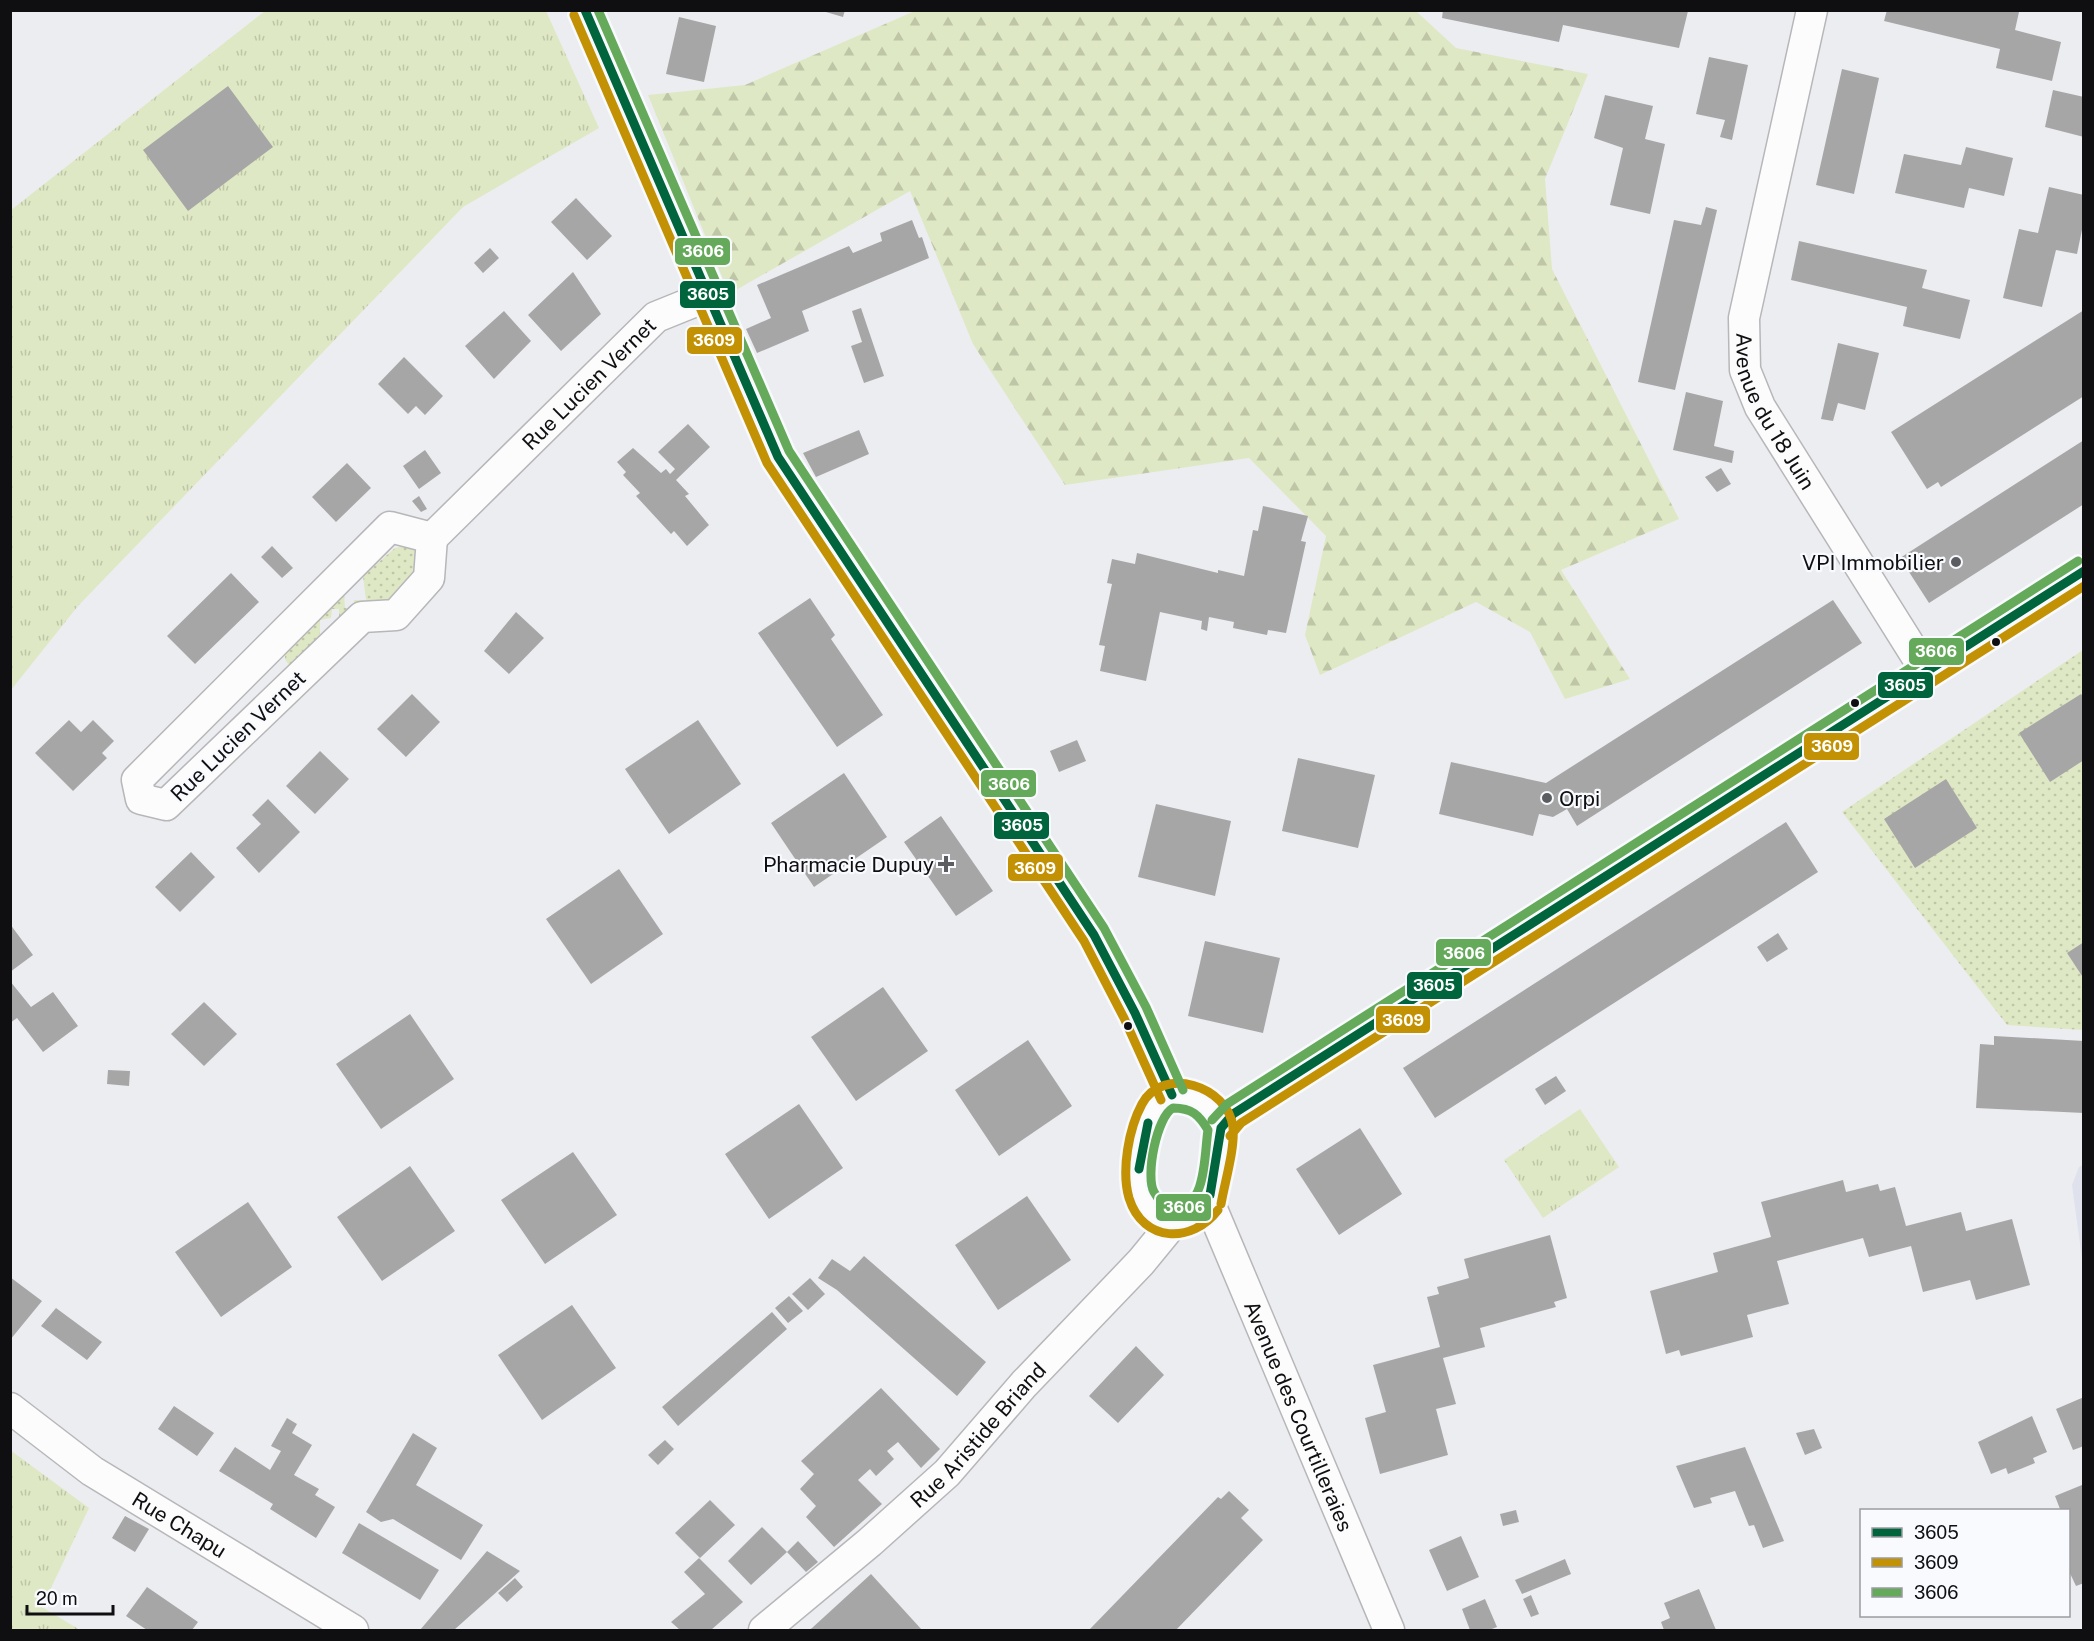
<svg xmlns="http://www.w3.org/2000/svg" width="2094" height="1641" viewBox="0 0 2094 1641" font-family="'Public Sans',sans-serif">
	<defs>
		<pattern id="grass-dots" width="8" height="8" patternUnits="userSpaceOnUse" patternTransform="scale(1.5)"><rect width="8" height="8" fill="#dfe8c4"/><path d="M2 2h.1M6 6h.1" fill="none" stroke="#bec6a7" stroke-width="1.8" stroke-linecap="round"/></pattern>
		<pattern id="forest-firs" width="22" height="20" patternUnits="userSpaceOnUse" patternTransform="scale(1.5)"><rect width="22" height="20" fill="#dfe8c4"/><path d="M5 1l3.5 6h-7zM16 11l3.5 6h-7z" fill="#bec6a7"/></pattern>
		<pattern id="park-tufts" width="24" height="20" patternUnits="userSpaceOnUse" patternTransform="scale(1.5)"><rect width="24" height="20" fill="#dfe8c4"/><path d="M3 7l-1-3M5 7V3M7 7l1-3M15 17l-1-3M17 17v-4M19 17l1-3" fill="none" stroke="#bec6a7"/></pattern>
	</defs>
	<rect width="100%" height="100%" fill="#ecedf1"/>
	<!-- built -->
	<path fill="#dfe2ec" d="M2083,1165H2084L2083,1266L2072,1185L2079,1167Z"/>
	<!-- grass -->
	<path fill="url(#grass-dots)" d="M405,546L416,551L420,566L397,599L339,626V609H332L331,618L320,620V644L298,666L289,665L285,659V651L344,594L345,608H354V600H366L363,576L395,548Z
		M2083,650V1030L2007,1025L1842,812Z"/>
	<!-- forest -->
	<path fill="url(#forest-firs)" d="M917,10L1416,11L1456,48L1588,74L1545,179L1552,269L1679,519L1561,570L1630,679L1565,699L1530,632L1476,602L1320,675L1305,635L1326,536L1249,458L1065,485L973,344L910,191L729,294L648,95L745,85Z"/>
	<!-- park -->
	<path fill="url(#park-tufts)" d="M265,11H546L599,128L463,207L78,606L11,690V210Z
		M1580,1109L1619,1167L1543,1218L1504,1160Z
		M10,1450L89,1508L42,1607L80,1630H11Z"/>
	<!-- building -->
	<path fill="#a7a6a7" d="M819,10H845L843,17Z
		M1443,10H1684L1688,11L1679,48L1563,25L1559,42L1442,18Z
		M1887,10L2019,12L2015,30L2061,42L2052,81L1996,68L2000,49L1884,21Z
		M679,17L716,26L704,82L666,74Z
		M1709,57L1748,65L1732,140L1720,137L1725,120L1696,114Z
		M1842,69L1879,78L1854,194L1816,185Z
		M228,86L273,147L188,211L143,150Z
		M2053,90L2084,97V137L2045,127Z
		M1605,95L1653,106L1645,139L1665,144L1650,214L1610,205L1623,148L1594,138Z
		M1966,147L2013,158L2004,196L1969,188L1964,208L1895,193L1904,154L1961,165Z
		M2049,187L2084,195V220L2077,254L2056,250L2042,307L2003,298L2019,229L2038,233Z
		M576,198L612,236L587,260L551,222Z
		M1706,207L1717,210L1675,390L1638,382L1674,220L1701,225Z
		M912,220L919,238L922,237L929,258L802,311L809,331L757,353L746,329L771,318L757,285L849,246L853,253L882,241L880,233Z
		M1799,241L1927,270L1922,288L1970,300L1960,339L1903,326L1907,307L1791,280Z
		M490,248L499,258L483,273L474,263Z
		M573,272L601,314L561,351L528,315Z
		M861,308L884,376L864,383L851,346L862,342L852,311Z
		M2084,310V396L1941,487L1938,482L1927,489L1891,432Z
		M504,311L531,341L494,379L465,346Z
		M1838,343L1879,353L1865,410L1838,403L1833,421L1821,419Z
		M404,357L443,396L425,415L416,406L408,414L378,384Z
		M1686,392L1723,401L1714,446L1734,451L1732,463L1673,450Z
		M688,424L710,447L676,480L689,494L685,496L709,525L687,546L674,531L671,534L636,496L640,493L623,475L626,472L617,462L633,448L661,473L666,469L670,474L675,469L658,452Z
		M859,430L869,454L816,477L803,453Z
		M2084,440V504L1929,603L1900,558Z
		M425,450L441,473L419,489L403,466Z
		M347,463L371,488L336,522L312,497Z
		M1721,468L1731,484L1717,492L1705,477Z
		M419,496L427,509L421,512L412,501Z
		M1263,506L1308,516L1301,541L1306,542L1286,633L1268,630L1267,635L1233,628L1234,622L1209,617L1207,631L1201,629L1202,621L1160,612L1146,681L1100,671L1105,646L1099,645L1112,584L1107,583L1112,559L1135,564L1137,553L1218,573V570L1244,576L1253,530L1258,531Z
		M272,546L293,568L282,578L261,557Z
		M231,573L259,602L195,664L167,636Z
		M810,598L835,635L831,639L883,715L837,747L758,633Z
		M1833,600L1862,643L1577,826L1567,809L1553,817L1539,814L1533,836L1439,814L1451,762L1546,783Z
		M516,612L544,638L509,674L484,651Z
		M412,694L440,722L406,757L377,729Z
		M2081,694L2084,698V760L2050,782L2019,733Z
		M69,720L81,732L93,720L114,741L102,753L107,758L73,791L35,753Z
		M698,720L741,784L669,834L625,769Z
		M1077,740L1086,761L1059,772L1050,751Z
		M320,751L349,779L315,814L286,786Z
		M1298,758L1375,775L1358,848L1282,831Z
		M844,773L887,837L814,887L771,823Z
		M1946,779L1977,828L1915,868L1884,819Z
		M268,799L300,832L259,873L236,848L261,824L252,815Z
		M1156,804L1231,821L1215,896L1138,877Z
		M941,816L993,891L956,916L904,842Z
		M1786,822L1818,872L1435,1118L1403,1068Z
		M191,852L215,877L180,912L155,887Z
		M619,869L663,934L591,984L546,919Z
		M10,924L33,955L10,972Z
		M1778,933L1788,949L1767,962L1757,947Z
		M1205,941L1280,958L1263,1033L1188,1016Z
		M2084,942V979L2067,953Z
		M10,981L31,1007L53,992L78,1026L43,1052L17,1018L10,1023Z
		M883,987L928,1051L856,1101L811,1037Z
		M204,1002L237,1034L204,1066L171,1034Z
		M410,1014L454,1079L381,1129L336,1064Z
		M1994,1036L2084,1041V1113L1976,1108L1980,1044L1994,1045Z
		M1028,1040L1072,1106L999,1156L955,1090Z
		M108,1070L130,1071L129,1086L107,1084Z
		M1556,1076L1566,1091L1545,1105L1535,1089Z
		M799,1104L843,1168L769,1219L725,1154Z
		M1360,1128L1402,1194L1339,1235L1296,1169Z
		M573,1152L617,1215L545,1264L501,1200Z
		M410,1166L455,1231L382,1281L337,1217Z
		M1843,1180L1846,1192L1878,1184L1880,1191L1895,1187L1906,1226L1961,1212L1966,1231L2012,1219L2030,1285L1976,1300L1970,1280L1923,1292L1911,1246L1869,1257L1863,1238L1777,1261L1789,1304L1747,1315L1753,1337L1681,1356L1679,1350L1666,1354L1650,1291L1718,1272L1713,1253L1771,1237L1761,1202Z
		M1027,1196L1071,1260L998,1310L955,1245Z
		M248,1202L292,1267L221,1317L175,1252Z
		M1550,1235L1567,1298L1554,1302L1556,1307L1480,1328L1485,1347L1443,1358L1456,1404L1436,1409L1448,1455L1380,1474L1365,1418L1386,1412L1373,1365L1440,1347L1427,1297L1439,1294L1437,1287L1469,1278L1464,1259Z
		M864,1256L986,1362L957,1396L837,1290L818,1278L832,1259L850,1271Z
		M10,1277L42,1301L10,1340Z
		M810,1278L825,1294L808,1310L792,1294Z
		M789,1296L803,1311L788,1323L775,1308Z
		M572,1305L616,1368L542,1420L498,1355Z
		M56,1308L102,1342L87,1360L41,1326Z
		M772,1312L787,1329L678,1426L662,1407Z
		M1136,1346L1164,1375L1118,1423L1089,1396Z
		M881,1388L940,1449L921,1468L898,1442L887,1451L894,1459L876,1476L870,1469L858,1480L882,1504L834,1547L806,1517L816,1506L800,1489L814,1474L801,1461Z
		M2084,1397V1446L2073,1450L2056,1409Z
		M174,1406L214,1433L197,1456L158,1429Z
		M2032,1416L2047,1452L2033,1458L2035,1463L2008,1474L2006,1468L1991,1474L1978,1442Z
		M287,1418L297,1424L292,1433L312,1445L294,1475L319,1489L315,1495L335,1507L316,1538L270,1509L273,1504L219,1471L235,1447L270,1470L281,1451L271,1446Z
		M1814,1429L1822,1448L1805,1455L1796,1433Z
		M413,1433L437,1448L416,1485L483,1525L461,1560L393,1519L381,1522L366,1512Z
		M665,1440L674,1449L658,1465L648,1455Z
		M1745,1447L1784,1541L1763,1548L1754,1525L1749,1526L1735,1491L1710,1498L1712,1503L1694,1508L1676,1466Z
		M2082,1485L2084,1583L2076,1586L2068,1569V1510H2056L2060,1509L2055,1496Z
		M1229,1491L1249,1510L1241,1518L1263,1540L1176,1630H1089L1218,1497L1221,1499Z
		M710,1500L735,1525L700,1558L675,1533Z
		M1516,1510L1519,1522L1503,1526L1500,1514Z
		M125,1516L149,1529L135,1552L112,1538Z
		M359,1523L439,1570L420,1600L342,1553Z
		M762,1527L787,1552L751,1585L728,1561Z
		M1461,1536L1479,1577L1447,1591L1429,1550Z
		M798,1541L818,1562L806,1572L787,1552Z
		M487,1551L520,1571L454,1630H420Z
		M699,1558L743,1602L711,1630H680L671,1622L705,1594L684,1572Z
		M1565,1559L1571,1574L1522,1594L1515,1580Z
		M871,1574L922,1630H809L812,1628Z
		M515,1578L523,1587L507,1602L498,1593Z
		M147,1587L198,1622L192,1630H147L126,1616Z
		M1699,1589L1716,1630H1664L1661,1622L1670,1618L1664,1603Z
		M1531,1595L1539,1614L1531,1617L1523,1599Z
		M1485,1599L1497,1627L1489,1630H1470L1462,1609Z"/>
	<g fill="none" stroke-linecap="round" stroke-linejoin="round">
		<!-- minor casing -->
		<g stroke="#b7b7ba" stroke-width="33">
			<g id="minor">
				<path d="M585,10L778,457L1094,935L1135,1013L1172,1095"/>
				<path id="s1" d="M1812,10L1744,318L1745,370L1760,407L1927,673"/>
				<path d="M390,527L432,538L429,578L396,615L362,617L166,805L141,799L137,780Z"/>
				<path id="s2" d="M432,538L656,317L708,296"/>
				<path d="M1172,1095C1201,1098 1206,1104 1221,1128L1209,1202L1199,1216L1173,1223C1159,1217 1148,1210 1142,1196C1133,1176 1144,1122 1157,1105C1160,1100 1167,1098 1172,1095Z"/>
				<path d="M1221,1128L1233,1114L2084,571"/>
				<path id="s3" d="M1209,1202L1389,1630"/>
				<path id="s4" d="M10,1408L92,1471L353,1630"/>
				<path id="s5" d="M764,1630L870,1542L947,1473L1024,1384L1141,1262L1173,1223"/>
			</g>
		</g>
		<!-- minor -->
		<use href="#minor" stroke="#fcfcfd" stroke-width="30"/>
		<!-- bus-1 casing -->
		<g stroke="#f8fafe" stroke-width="14">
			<path id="bus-1" d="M585,10L778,457L1094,935L1135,1013L1172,1095
				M1221,1128L1233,1114L2084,571
				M1139,1169L1148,1123
				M1139,1169L1148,1123
				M1210,1195L1221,1128
				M1210,1195L1221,1128"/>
		</g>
		<!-- bus-2 casing -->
		<g stroke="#f8fafe" stroke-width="14">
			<path id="bus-2" d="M574,15L767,463L1084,941L1124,1018L1161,1100
				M1230,1136L1241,1123L2084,586
				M1218,1210C1192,1244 1143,1243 1129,1198C1121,1170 1129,1128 1142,1104C1163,1065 1228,1086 1233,1127C1235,1149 1225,1181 1221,1204"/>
		</g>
		<!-- bus-3 casing -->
		<g stroke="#f8fafe" stroke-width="14">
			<path id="bus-3" d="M598,10L789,451L1104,928L1146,1007L1183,1090
				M1173,1108C1192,1108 1199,1115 1208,1130C1204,1156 1207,1205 1175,1211C1167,1206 1159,1202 1154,1192C1145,1176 1157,1116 1173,1108Z
				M1212,1120L1227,1104L2078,561"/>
		</g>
		<!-- bus-1 -->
		<use href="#bus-1" stroke="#00643c" stroke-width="9"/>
		<!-- bus-2 -->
		<use href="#bus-2" stroke="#c39204" stroke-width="9"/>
		<!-- bus-3 -->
		<use href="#bus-3" stroke="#65a95b" stroke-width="9"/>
	</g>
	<!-- markers -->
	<g fill="#5c5d60" stroke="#f8fafe" stroke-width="2">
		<circle cx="1956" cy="562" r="6"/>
		<circle cx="1547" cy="798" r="6"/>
		<path d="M943 855h6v6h6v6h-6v6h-6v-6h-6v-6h6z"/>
	</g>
	<g fill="#0f0f12" stroke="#f8fafe" stroke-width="2">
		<circle cx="1996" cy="642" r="5"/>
		<circle cx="1855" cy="703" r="5"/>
		<circle cx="1128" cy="1026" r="5"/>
	</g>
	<g text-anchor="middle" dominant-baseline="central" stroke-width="4.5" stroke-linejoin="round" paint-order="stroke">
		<!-- street labels -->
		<g font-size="21" fill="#0f0f12" stroke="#f8fafe">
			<text stroke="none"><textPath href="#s2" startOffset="220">Rue Lucien Vernet</textPath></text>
			<text stroke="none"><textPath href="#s1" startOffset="416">Avenue du 18 Juin</textPath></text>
			<text transform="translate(238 736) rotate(-44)">Rue Lucien Vernet</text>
			<text stroke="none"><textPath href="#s3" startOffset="232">Avenue des Courtilleraies</textPath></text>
			<text stroke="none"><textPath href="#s5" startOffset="290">Rue Aristide Briand</textPath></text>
			<text stroke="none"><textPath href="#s4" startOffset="206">Rue Chapu</textPath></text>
		</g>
		<!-- poi labels -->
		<g font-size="21" fill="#0f0f12" stroke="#f8fafe" text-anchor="end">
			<text x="1944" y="562">VPI Immobilier</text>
			<text x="1559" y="798" text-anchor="start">Orpi</text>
			<text x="934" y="864">Pharmacie Dupuy</text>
		</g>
	</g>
	<g stroke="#f8fafe" stroke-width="2">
		<rect x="674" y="237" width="57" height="29" rx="6" fill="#65a95b"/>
		<rect x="679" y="280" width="57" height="29" rx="6" fill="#00643c"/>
		<rect x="686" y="326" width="57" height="29" rx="6" fill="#c39204"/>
		<rect x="1908" y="637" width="57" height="29" rx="6" fill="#65a95b"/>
		<rect x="1877" y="671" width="57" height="28" rx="6" fill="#00643c"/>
		<rect x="1803" y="732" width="57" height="29" rx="6" fill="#c39204"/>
		<rect x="980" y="769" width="57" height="29" rx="6" fill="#65a95b"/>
		<rect x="993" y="811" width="57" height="29" rx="6" fill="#00643c"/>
		<rect x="1007" y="853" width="57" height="29" rx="6" fill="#c39204"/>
		<rect x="1435" y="938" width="57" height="29" rx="6" fill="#65a95b"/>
		<rect x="1406" y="971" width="57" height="29" rx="6" fill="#00643c"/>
		<rect x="1375" y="1005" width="56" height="29" rx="6" fill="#c39204"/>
		<rect x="1155" y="1193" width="57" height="29" rx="6" fill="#65a95b"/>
	</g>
	<g font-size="16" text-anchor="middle" font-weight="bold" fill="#fff">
		<text x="703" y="257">3606</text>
		<text x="708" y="300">3605</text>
		<text x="714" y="346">3609</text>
		<text x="1936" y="657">3606</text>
		<text x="1905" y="691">3605</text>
		<text x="1832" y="752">3609</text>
		<text x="1009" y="790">3606</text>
		<text x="1022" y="831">3605</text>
		<text x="1035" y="874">3609</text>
		<text x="1464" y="959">3606</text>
		<text x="1434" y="991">3605</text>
		<text x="1403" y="1026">3609</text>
		<text x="1184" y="1213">3606</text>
	</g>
	<!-- border -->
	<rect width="2094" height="1641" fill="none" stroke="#0f0f12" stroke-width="24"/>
	<!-- legend -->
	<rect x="1860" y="1509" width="210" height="108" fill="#f8fafe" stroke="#9b9ca0" stroke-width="1.5"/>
	<rect x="1872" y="1528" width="30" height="9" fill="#00643c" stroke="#9b9ca0" stroke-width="1.5"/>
	<text x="1914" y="1539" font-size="18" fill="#0f0f12">3605</text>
	<rect x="1872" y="1558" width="30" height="9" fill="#c39204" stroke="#9b9ca0" stroke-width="1.5"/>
	<text x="1914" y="1569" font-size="18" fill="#0f0f12">3609</text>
	<rect x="1872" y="1588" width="30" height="9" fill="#65a95b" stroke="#9b9ca0" stroke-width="1.5"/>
	<text x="1914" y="1599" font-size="18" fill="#0f0f12">3606</text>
	<!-- scale -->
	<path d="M27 1605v9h86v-9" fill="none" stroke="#0f0f12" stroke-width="3"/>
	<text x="36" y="1605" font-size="18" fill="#0f0f12" stroke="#f8fafe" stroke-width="4.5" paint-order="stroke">20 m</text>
</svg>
